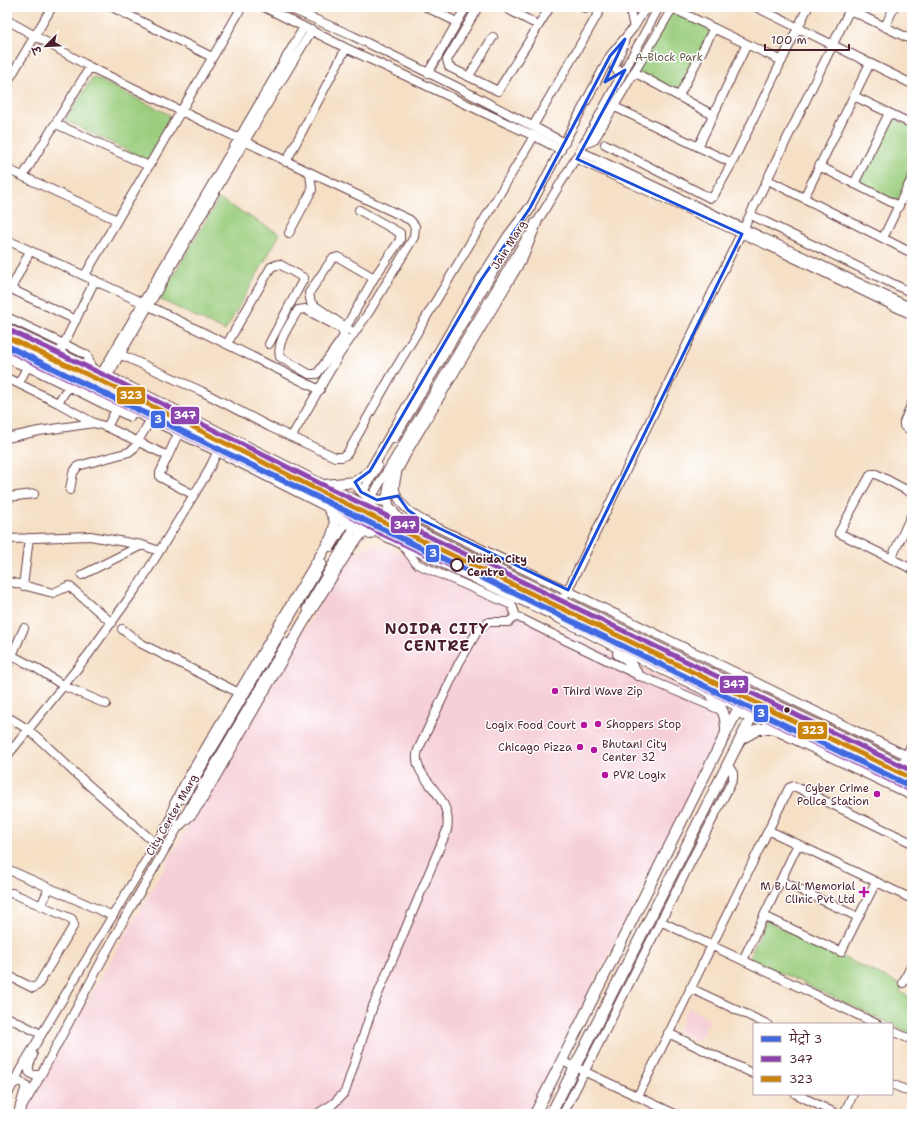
<svg xmlns="http://www.w3.org/2000/svg" width="919" height="1121" viewBox="0 0 919 1121" font-family="'Shantell Sans','Playpen Sans Deva',sans-serif">
	<rect width="100%" height="100%" fill="#fff"/>
	<filter id="ink" filterUnits="userSpaceOnUse"><feTurbulence type="fractalNoise" baseFrequency=".025" numOctaves="2"/><feDisplacementMap in="SourceGraphic" scale="8" xChannelSelector="R" yChannelSelector="G"/><feConvolveMatrix kernelMatrix="1 2 1 2 8 2 1 2 1" color-interpolation-filters="sRGB"/></filter>
	<filter id="wash" filterUnits="userSpaceOnUse"><feTurbulence type="fractalNoise" baseFrequency=".012" numOctaves="4" result="noise"/><feDisplacementMap in="SourceGraphic" scale="16" xChannelSelector="R" yChannelSelector="G"/><feGaussianBlur stdDeviation="0.9" result="paint"/><feColorMatrix in="noise" values="0 0 0 0 0 0 0 0 0 0 0 0 0 0 0 0 0 1.4 0 .05"/><feComposite in="paint" operator="in"/></filter>
	<g filter="url(#wash)">
		<rect width="100%" height="100%" fill="#f5dfc5"/>
		<!-- built -->
		<path fill="#f6cfd8" d="M375,545L390,548L704,698L715,713L721,731L528,1114H22L221,770L345,562L361,549Z
			M688,1007L710,1020L698,1041L678,1031Z"/>
		<!-- green -->
		<path fill="#99cc7c" stroke="#727654" d="M668,8L712,29L679,94L633,70Z
			M93,77L170,115L148,161L65,120Z
			M889,116L912,127V171L897,202L857,182Z
			M219,199L280,234L225,331L159,299Z
			M766,920L903,986L900,992L912,998V1034L749,958Z"/>
	</g>
	<g filter="url(#ink)">
		<g fill="none" stroke-linecap="round" stroke-linejoin="round">
			<!-- minor-tunnel -->
			<path stroke="#d3b9a6" stroke-width="8" stroke-dasharray="8 4" stroke-linecap="butt" d="M346,521L360,497
				M356,526L370,501"/>
			<!-- minor casing -->
			<g stroke="#643c42" stroke-width="10">
				<path id="minor" d="M112,7L212,57
					M264,7L346,48L534,136L561,150
					M287,7L353,36L453,85L565,143
					M426,7L457,22
					M478,7L447,60L449,67L498,91L550,7
					M504,7L532,22
					M583,7L585,8
					M629,7L634,27
					M670,7L782,61
					M756,7L912,84
					M850,10L912,40
					M7,20L90,67L181,111L410,220L415,226L414,237L369,312L339,355L292,436
					M885,27L894,7
					M625,39L623,46L614,67L618,72L625,70
					M634,72L713,115
					M428,73L466,7
					M469,76L493,37
					M7,83L52,7
					M679,96L714,28
					M854,96L912,124
					M615,107L732,163
					M56,124L149,166
					M533,126L602,7
					M605,144L710,198L713,197L732,163L808,7
					M583,145L594,140L673,7
					M698,147L747,44
					M580,151L912,308
					M575,158L769,246L912,315
					M286,162L346,48
					M819,166L899,206
					M7,169L117,220
					M23,176L90,67
					M768,180L912,253
					M854,184L889,113
					M804,198L870,63
					M359,210L400,233V240L374,278
					M527,213L610,56L634,27L646,7
					M751,215L912,293
					M534,227L580,151L659,7
					M289,233L312,190L310,174
					M883,238L912,178
					M7,240L143,303L320,390
					M85,275L242,7
					M7,287L76,320
					M11,289L30,251
					M305,309L342,329L344,336L317,374H309L280,357C276,342 291,323 298,310Z
					M7,317L87,355L92,369
					M346,327L374,278L338,257L332,259L309,293L311,303L354,333
					M227,344L271,267L279,264L304,278L269,344
					M115,352L201,391L270,427L335,457H342L347,454L390,378L534,136
					M59,354L95,280
					M7,359L37,371L130,417L134,410
					M101,374L304,27
					M107,377L239,151L312,30
					M7,378L58,403L94,423L107,427L168,456L179,432
					M19,383L27,367
					M58,403L68,387
					M912,403L904,422V426L912,431
					M107,427L116,410
					M7,438L39,431L94,423
					M394,439L518,230
					M168,456L160,473V477L194,495
					M397,474C396,479 394,485 395,490C398,503 412,514 422,520L912,758
					M365,488L378,466
					M70,490L73,473L78,466L129,452L134,448L151,419
					M374,493L527,237
					M912,493L876,474H871L839,533L912,569
					M7,497L34,494
					M7,539L90,536L142,545
					M400,542L417,564L512,605L516,616L544,630L638,675L723,711
					M331,547L344,526
					M891,559L912,514
					M82,575L142,545L159,551
					M7,581L53,593L69,586L112,623
					M23,586L29,538
					M562,602L851,7
					M307,608L352,531
					M122,629L140,643L239,693
					M7,653L36,668L64,686L106,704
					M7,667L24,628
					M7,717C34,730 53,753 75,773C102,797 129,820 156,844
					M772,729L912,796
					M7,756L88,655L140,583L206,475L218,451
					M902,766L912,743
					M183,799L322,563
					M768,830L912,899
					M7,869L113,916
					M781,881L858,917
					M7,894L12,893L72,919L74,925L38,985L33,988L7,975
					M41,906L49,888
					M764,916L841,952L876,882
					M660,921L877,1024
					M743,960L798,844
					M903,983L912,964
					M690,988L767,1024
					M7,1017L41,1034
					M892,1031L912,1040
					M668,1033L754,1074
					M33,1055L29,1066V1072L33,1075H41
					M562,1061L675,1114
					M13,1084L20,1081L26,1086L19,1109
					M892,1084L912,1093
					M796,1094L837,1114
					M7,1096L20,1070L175,812
					M638,1096L789,788L794,786L912,843
					M18,1114L36,1084L123,921L286,643
					M317,1114L333,1104L345,1092L373,1006L447,830C454,792 409,779 418,750L459,663L478,630L489,622H509L516,616
					M563,1114L733,779V773L727,764
					M844,1114L853,1094"/>
			</g>
			<!-- major casing -->
			<g stroke="#643c42" stroke-width="12">
				<path id="major" d="M7,329L119,382L323,485L912,771
					M7,350L218,451L382,534L554,615L617,647L912,791
					M122,402L131,405L135,402V397L126,390
					M154,417L145,411L146,405L150,404L160,409
					M355,482C360,493 375,503 387,500
					M325,485L355,482L370,471L481,280L508,237L530,208
					M334,516L370,534
					M400,521L389,507L387,500L390,483L409,447L523,256L536,223
					M618,654L627,659L638,675
					M712,696C723,708 726,716 726,732
					M741,739L759,729H780
					M172,818L175,804L187,781L331,538C337,522 336,520 327,506
					M179,825L192,813L202,799L303,623L351,546L363,532
					M535,1114L737,711L751,718L551,1114"/>
			</g>
			<!-- minor -->
			<use href="#minor" stroke="#fff" stroke-width="8"/>
			<!-- major -->
			<use href="#major" stroke="#fff" stroke-width="10"/>
			<!-- bus-1 casing -->
			<g stroke="#fff" stroke-width="8">
				<path id="bus-1" d="M7,329L119,382L323,485L912,771
					M7,350L273,478
					M339,510L382,534L453,567
					M569,622L912,791"/>
			</g>
			<!-- bus-2 casing -->
			<g stroke="#fff" stroke-width="8">
				<path id="bus-2" d="M7,337L116,388L320,491L909,777"/>
			</g>
			<!-- bus-1 -->
			<use href="#bus-1" stroke="#8e44ad" stroke-width="5"/>
			<!-- bus-2 -->
			<use href="#bus-2" stroke="#cc840b" stroke-width="5"/>
			<!-- metro-1 casing -->
			<g stroke="#fff" stroke-width="9">
				<path id="metro-1" d="M7,346L912,787"/>
			</g>
			<!-- metro-1 -->
			<use href="#metro-1" stroke="#4169e1" stroke-width="6"/>
		</g>
	</g>
	<!-- marked area -->
	<path fill="none" stroke="#1d4ed8" stroke-width="3" stroke-linejoin="round" d="M625,39L605,82L625,70L577,159L742,234L568,590L422,520L408,510L398,496L377,500L361,492L355,482L370,471L481,280L530,208L610,56Z"/>
	<!-- markers -->
	<circle fill="#fff" stroke="#4a1f2b" stroke-width="2" cx="457" cy="565" r="6"/>
	<g fill="#b5179e" stroke="#fff" stroke-width="1.5">
		<circle cx="555" cy="691" r="4"/>
		<circle cx="598" cy="724" r="4"/>
		<circle cx="584" cy="725" r="4"/>
		<circle cx="580" cy="747" r="4"/>
		<circle cx="594" cy="750" r="4"/>
		<circle cx="605" cy="775" r="4"/>
		<circle cx="877" cy="794" r="4"/>
		<path d="M862 886h4v4h4v4h-4v4h-4v-4h-4v-4h4z"/>
	</g>
	<circle fill="#4a1f2b" stroke="#fff" stroke-width="1.5" cx="787" cy="710" r="3.5"/>
	<g text-anchor="middle" dominant-baseline="central" stroke-width="3" stroke-linejoin="round" paint-order="stroke">
		<!-- park labels -->
		<g font-size="11" fill="#665c47" stroke="#fff">
			<text x="669" y="57">A-Block Park</text>
		</g>
		<!-- street labels -->
		<g font-size="11" fill="#4a1f2b" stroke="#fff">
			<text transform="translate(509 245) rotate(-58)">Jain Marg</text>
			<text transform="translate(172 815) rotate(-60)">City Center Marg</text>
		</g>
		<!-- stop labels -->
		<g font-size="11" font-weight="bold" fill="#4a1f2b" stroke="#fff" text-anchor="start">
			<text x="467" y="559">Noida City<tspan x="467" dy="13">Centre</tspan></text>
		</g>
		<!-- poi labels -->
		<g font-size="11" fill="#4a1f2b" stroke="#fff" text-anchor="start">
			<text x="563" y="691">Third Wave Zip</text>
			<text x="606" y="724">Shoppers Stop</text>
			<text x="576" y="725" text-anchor="end">Logix Food Court</text>
			<text x="602" y="744">Bhutani City<tspan x="602" dy="13">Center 32</tspan></text>
			<text x="572" y="747" text-anchor="end">Chicago Pizza</text>
			<text x="613" y="775">PVR Logix</text>
			<text x="869" y="788" text-anchor="end">Cyber Crime<tspan x="869" dy="13">Police Station</tspan></text>
			<text x="855" y="886" text-anchor="end">M B Lal Memorial<tspan x="855" dy="13">Clinic Pvt Ltd</tspan></text>
		</g>
		<!-- district labels -->
		<g font-size="15" font-weight="bold" letter-spacing="1" fill="#4a1f2b" stroke="#fff">
			<text x="437" y="629">NOIDA CITY<tspan x="437" dy="17">CENTRE</tspan></text>
		</g>
	</g>
	<g stroke="#fff" stroke-width="1.5">
		<rect x="116" y="386" width="30" height="19" rx="4" fill="#cc840b"/>
		<rect x="170" y="406" width="30" height="19" rx="4" fill="#8e44ad"/>
		<rect x="150" y="410" width="16" height="19" rx="4" fill="#4169e1"/>
		<rect x="390" y="515" width="30" height="19" rx="4" fill="#8e44ad"/>
		<rect x="425" y="544" width="15" height="19" rx="4" fill="#4169e1"/>
		<rect x="719" y="675" width="30" height="19" rx="4" fill="#8e44ad"/>
		<rect x="753" y="704" width="16" height="19" rx="4" fill="#4169e1"/>
		<rect x="797" y="721" width="31" height="19" rx="4" fill="#cc840b"/>
	</g>
	<g font-size="11" text-anchor="middle" font-weight="bold" fill="#fff">
		<text x="131" y="399">323</text>
		<text x="185" y="419">347</text>
		<text x="158" y="423">3</text>
		<text x="405" y="529">347</text>
		<text x="433" y="557">3</text>
		<text x="734" y="688">347</text>
		<text x="761" y="717">3</text>
		<text x="813" y="734">323</text>
	</g>
	<!-- margin -->
	<rect width="919" height="1121" fill="none" stroke="#fff" stroke-width="24"/>
	<!-- legend -->
	<rect x="753" y="1023" width="140" height="72" fill="#ffffff" stroke="#b7a5aa"/>
	<rect x="761" y="1036" width="20" height="6" fill="#4169e1" stroke="#b7a5aa"/>
	<text x="789" y="1043" font-size="12" fill="#4a1f2b">मेट्रो 3</text>
	<rect x="761" y="1056" width="20" height="6" fill="#8e44ad" stroke="#b7a5aa"/>
	<text x="789" y="1063" font-size="12" fill="#4a1f2b">347</text>
	<rect x="761" y="1076" width="20" height="6" fill="#cc840b" stroke="#b7a5aa"/>
	<text x="789" y="1083" font-size="12" fill="#4a1f2b">323</text>
	<!-- north arrow -->
	<g transform="translate(46 46) rotate(246)" stroke="#ffffff" stroke-width="3" paint-order="stroke">
	<path d="M0-3L7 15L0 10L-7 15Z" fill="#4a1f2b"/>
	<text y="-6" font-size="11" font-weight="bold" text-anchor="middle" fill="#4a1f2b">उ</text>
	</g>
	<!-- scale -->
	<path d="M765 44v6h84v-6" fill="none" stroke="#4a1f2b" stroke-width="2"/>
	<text x="771" y="44" font-size="12" fill="#4a1f2b" stroke="#ffffff" stroke-width="3" paint-order="stroke">100 m</text>
</svg>
